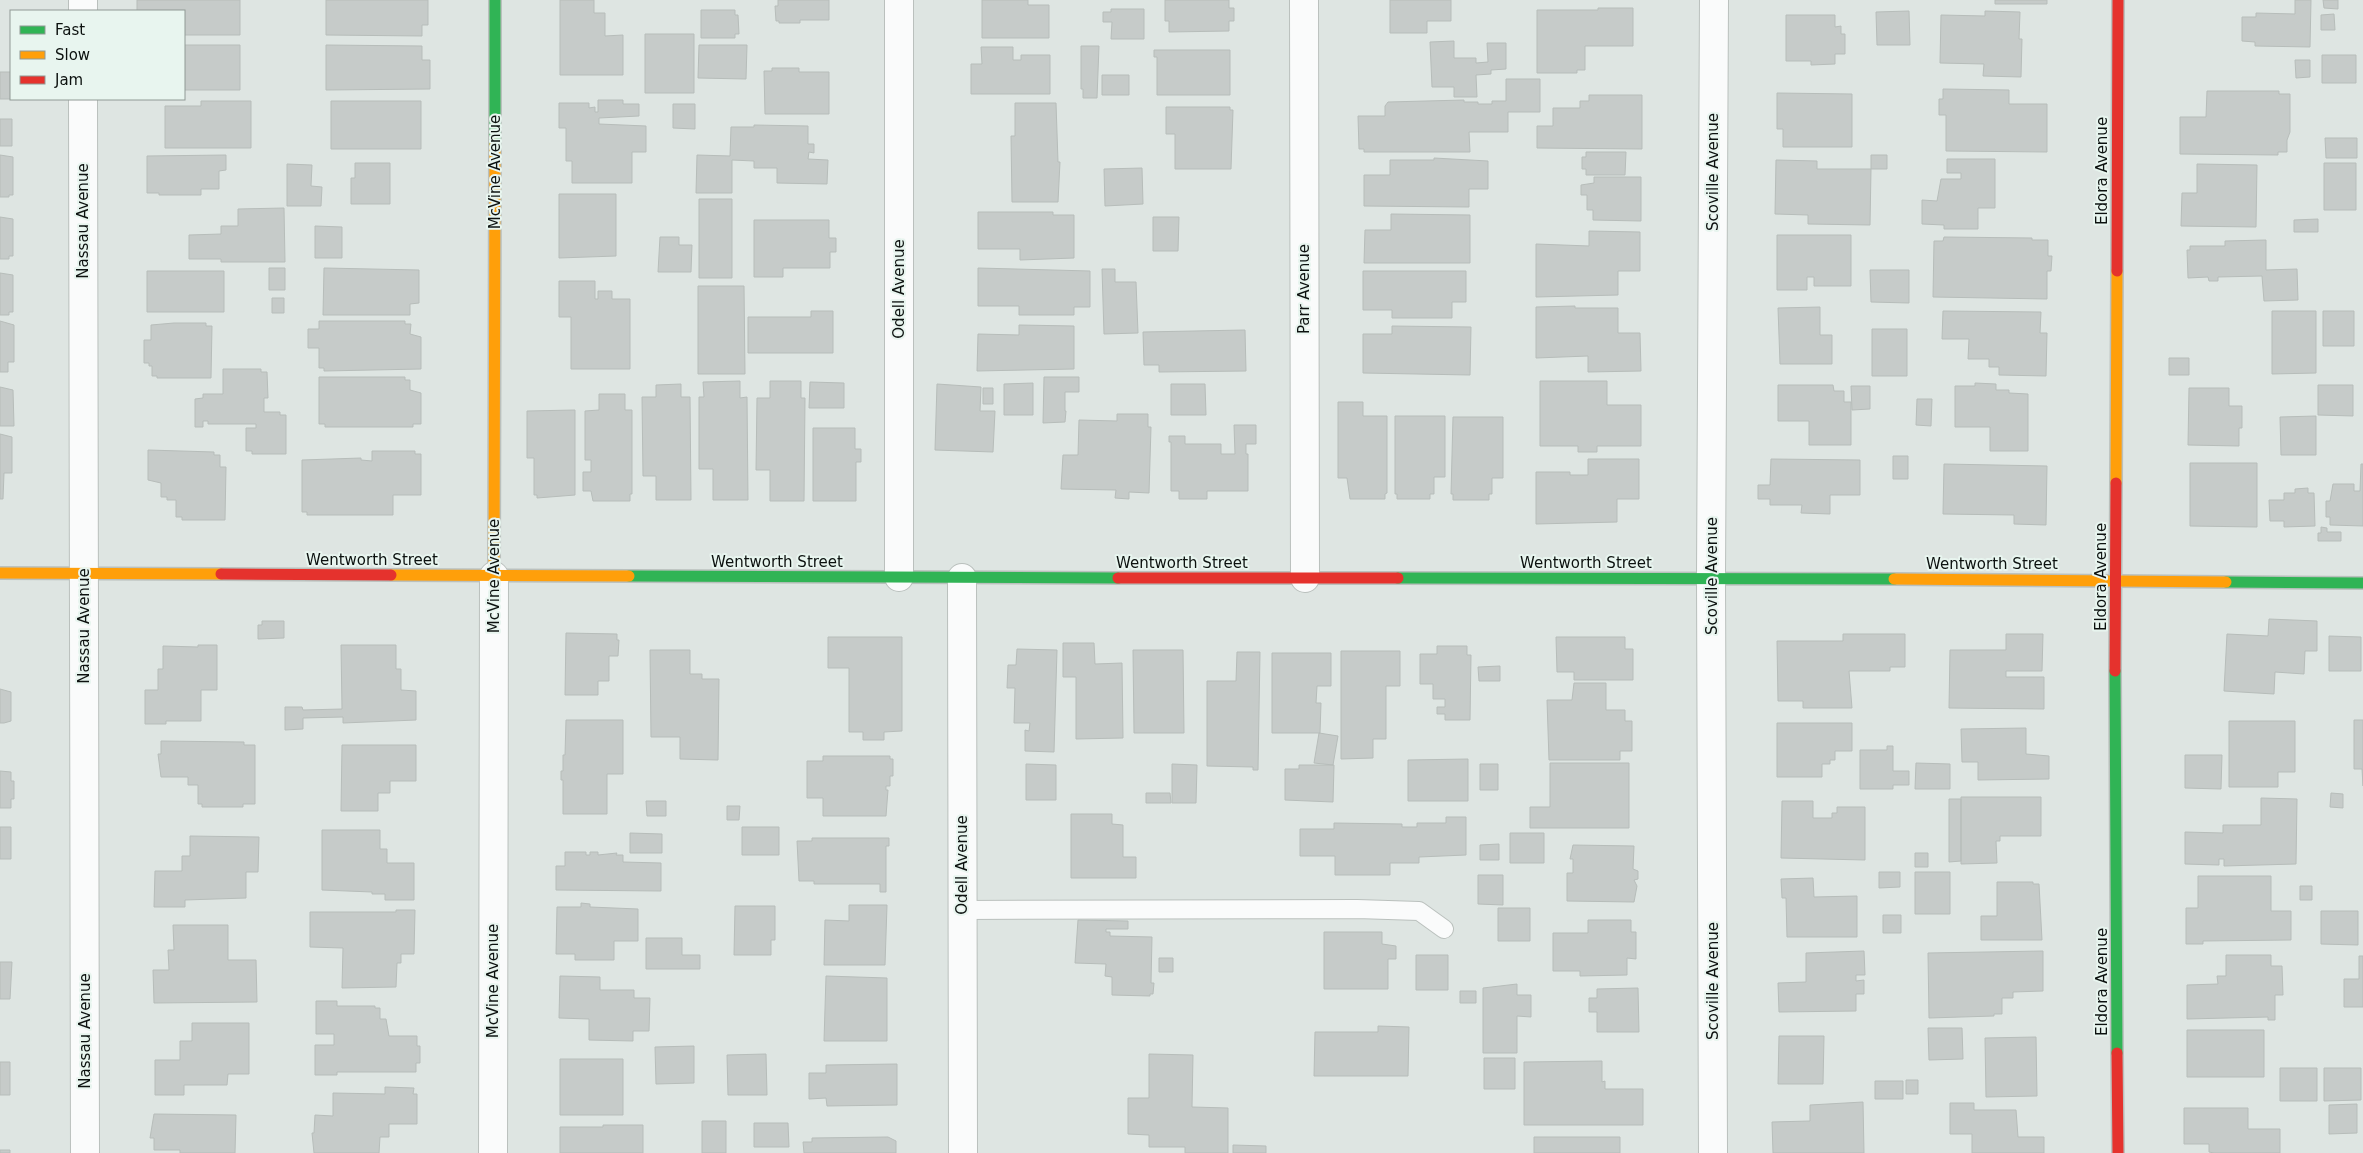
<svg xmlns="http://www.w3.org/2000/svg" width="2363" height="1153" viewBox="0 0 2363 1153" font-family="'DejaVu Sans',sans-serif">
	<rect width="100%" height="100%" fill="#dee5e2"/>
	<!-- building -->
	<path fill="#c6cbc9" stroke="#b7bdba" d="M137,0H240V35H184V11H137Z
		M326,0H428V25H422V36L326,35Z
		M560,0H594V13H605V36L623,35V75H560Z
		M778,0H829V20H800V23H779V21H776L775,6H778Z
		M982,0H1028V5H1049V38H982Z
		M1165,0H1229V8H1234V21H1229V31L1169,32V21H1165Z
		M1390,0H1451V21H1427V33H1390Z
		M1995,0H2047V4H1995Z
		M2295,0H2311L2310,47L2255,46V42L2242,41V17H2256V13L2295,14Z
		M2323,0H2338V9L2324,8Z
		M1598,8H1633V46H1585V70H1577V73H1537V10H1598Z
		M1111,9H1144V39H1111L1112,22H1103V12H1111Z
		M701,10H735V15H738L739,34H735V38H701Z
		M1909,11L1910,45H1877L1876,12Z
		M1985,11L2020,12L2019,39H2022L2021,77L1983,76L1984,64L1940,63L1941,15L1985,16Z
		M2334,14L2335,30H2321V15Z
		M1786,15H1835V27L1841,26V34H1845V54H1835V64L1811,65V61H1786Z
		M645,34H694V93H645Z
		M1454,41V58H1476V63L1488,62L1487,43H1506V69L1491,70V74L1476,75L1477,97H1454V87H1432L1430,42Z
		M184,45H240V90H184Z
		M326,45L422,46V60H430V89L326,90Z
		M699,45H747L746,79L698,78Z
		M1081,46H1099L1097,98H1083V89H1081Z
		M981,47H1013V60H1021V55H1050V94H971V64H982Z
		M1154,50H1230V95H1157V57H1154Z
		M2322,55H2356V83H2322Z
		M2295,60H2310V77L2296,78Z
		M772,68H799V72H829V114H765L764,71H772Z
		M0,72H11L12,99H0Z
		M1102,75H1129V95H1102Z
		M1506,79H1540V112H1508V132H1469L1470,152H1364V149H1359L1358,116H1385V106L1388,102L1464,100V102H1478V104H1492V101H1506Z
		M1943,89L2009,90V104H2047V152L1946,151V115H1939V99H1943Z
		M2207,91H2279V94H2290V132L2287,140V152H2278V155L2180,154V117H2206Z
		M1777,93L1852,94V147H1783V129H1777Z
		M1589,95H1642V149L1537,148V126H1553V108H1580V101H1589Z
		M598,100H623V104H639V116L599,118V124L646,126V152H632V183H572V161H566V128H559V103H589V108L595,107V112H598Z
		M201,101H251V148H165V106H201Z
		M331,101H421V149H331Z
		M1015,103H1056L1058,162H1060L1058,202H1012L1011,136H1015Z
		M673,104H695V129L673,128Z
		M1166,107H1230V110H1233L1231,169H1175V134H1166Z
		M0,119H12V146H0Z
		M754,125L808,126V144H814V153L809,152L808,159L828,160L827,184L777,183V168H754V161L732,160V193H696L697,155L730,156L731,127H754Z
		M2325,138H2357V158H2326Z
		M1586,152H1626L1625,175H1586V169H1582V157H1586Z
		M0,155L13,157V195H9V197H0Z
		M226,155V170L219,171V189H201V195H159V193H147V156Z
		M1871,155H1887V169H1871Z
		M1434,158L1488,161V189H1469V207L1364,206V175H1390V160H1434Z
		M1947,159H1995V208H1978V229H1944V225L1922,224V200L1937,201L1941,179H1961V173H1947Z
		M1776,160L1817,161V169H1871L1870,225L1808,224V215L1775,214Z
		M355,163H390V204H351V178H355Z
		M2324,163H2356V210H2324Z
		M287,164L312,165L311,186L322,187L321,206H287Z
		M2197,164L2257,165L2256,227L2181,226L2182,193H2197Z
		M1142,168L1143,204L1105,206L1104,169Z
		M1594,177H1641V221L1593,220V210H1587V195H1581V185L1594,183Z
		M559,194H616V256L559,258Z
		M699,199H732V278H699Z
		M284,208L285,262H221V259H189V235L221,234V226H238V209Z
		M978,212H1053V215H1074V258L1020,260V249H978Z
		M1391,214L1470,215V263H1364L1365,230H1391Z
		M0,217L13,219V256H9V259H0Z
		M1153,217H1179L1178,251H1153Z
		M2318,219V232H2294V220Z
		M754,220H829V238H836V252H830V268H783V277H754Z
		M315,226L342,227V258H315Z
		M1589,231L1640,232V271H1618V295L1536,297V244L1589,246Z
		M1777,235H1851V286H1814V277H1807V290H1777Z
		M660,237H679V245H692L691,272H658Z
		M1944,237L2032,238V240H2048V256H2052L2051,271H2047V299L1933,297L1934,241H1943Z
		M2266,240V270L2297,269L2298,300L2264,301L2262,276L2218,277V281H2209L2208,277L2188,278L2187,250H2190V246H2225V241Z
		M269,268H285V290H269Z
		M324,268L419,270V303L410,304V315H323Z
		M978,268L1090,271V307H1074V315H1019V306H978Z
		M1102,269H1115V282H1136L1138,333L1104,334Z
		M1870,270H1909V303L1871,302Z
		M147,271H224V312H147Z
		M1363,271H1466V302H1452V318H1392V310H1363Z
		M0,273L13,275V312H9V315H0Z
		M559,281H595V299H598V291H612V299H630V369H571V317H559Z
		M698,286H744L745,374H698Z
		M272,298H284V313H272Z
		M1575,306V308H1618V333H1640L1641,371L1588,372V356L1536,358V307Z
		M1820,307V335H1832V364H1780L1778,308Z
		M811,311H833V353H748V317H811Z
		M1943,311L2041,312L2040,333H2047L2046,376L1999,375V367H1989V359H1968L1969,339H1942Z
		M2272,311H2316V373L2272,374Z
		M2323,311H2354V346H2323Z
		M0,321L14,325V362H8V372H0Z
		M319,321H405V324H411L410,334L421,337V369L324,371V368H319V348H308V329H319Z
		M174,323H206V326H212L211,378H157V376H152V366H149V363H144V340H151V325Z
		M1019,325L1074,326V369L977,371L978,334L1019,335Z
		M1392,326L1471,327L1470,375L1363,373V334H1392Z
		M1872,329H1907V376H1872Z
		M1245,330L1246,371L1159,372V365H1144L1143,332Z
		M2169,358H2189V375H2169Z
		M223,369H261V372H267L268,398H264V412H280V415H286V454H252V451H246V428H256V424H208V421H203V427H195V399L203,398V394H223Z
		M319,377H405V380H410V390L421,393V424H413V427H325V424H319Z
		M1044,377H1079V392H1065V411H1066L1065,422L1043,423Z
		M740,381V398L747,397L748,500H713V469H699V397H704L703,382Z
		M770,381H801V398H805L804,501H770V470H756L757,398H770Z
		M1540,381H1607V405H1641V446H1597V452H1578V446H1540Z
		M810,382L844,383V408H809Z
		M1033,383V415H1004V384Z
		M1975,383L1996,384V390H2009V393L2028,394V451H1990V427H1955V386H1975Z
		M681,384V397H690L691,500H656V476H643L642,397H656V385Z
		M937,384L981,387L980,411H995L993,452L935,450Z
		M1171,384H1205L1206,415H1171Z
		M1778,385H1833L1834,391H1844V402H1851V445H1809V421H1778Z
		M2318,385H2353V416L2318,415Z
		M1851,386H1870V409L1852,410Z
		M0,387L13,390L14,426H0Z
		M983,388H993V404H983Z
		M2189,388H2229V406H2242V428H2239V446L2188,445Z
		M599,394H625V410H632V494H630V501H593L591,491H583V472H591V460H585V411L599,410Z
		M1917,399H1932L1931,426L1916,425Z
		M1338,402H1363V416H1387V493L1385,494V499H1350L1347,478H1338Z
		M575,410V495L537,498V495H534V458H527V411Z
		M1117,414H1148V427H1151L1149,493L1129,492V499L1115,498L1116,490L1061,489L1063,455H1078L1079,420L1117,421Z
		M1395,416H1445V477H1434V494H1430V499H1397V494H1395Z
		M2316,416V455H2281L2280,417Z
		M1453,417H1503V478H1492V494H1489V500H1453V494H1451Z
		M1234,425H1256V444H1246V454H1248V491H1207V499H1179V491H1171V442H1169V436H1185V444H1221V454H1235Z
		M813,428H855V449H861V462H856V501H813Z
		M0,434L12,437V473H4L3,499H0Z
		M148,450L214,452V455H220V467H226L225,520H182V517H176V500H167V497H161V483L148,480Z
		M372,451H415V454H421V495H393V515H307V512H302V460L361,458V460L372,461Z
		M1893,456H1908V479H1893Z
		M1588,459H1639V499H1617V522L1536,524V472H1570V475H1588Z
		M1771,459L1860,460V495H1830V514L1801,513L1802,505H1770V499H1758V485H1770Z
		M2190,463H2257V527L2190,526Z
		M1944,464L2047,466L2046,525L2014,524V515L1943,514Z
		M2361,464H2363V526L2330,525V517H2326V501H2330L2333,484H2354V491H2360Z
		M2308,488V493H2314L2315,526L2284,527V521H2270L2269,500H2284V493H2295V489Z
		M2321,527L2327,528V532H2341V541H2318V533H2321Z
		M2269,619L2317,621V651H2305L2304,674L2275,672L2274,694L2224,691L2227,634L2268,636Z
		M262,621H284V638L258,639V625H262Z
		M566,633L617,634V640H619L618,656H609V681H598V695H565Z
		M1843,634H1905V667H1890V671H1849L1852,708H1803V701H1778L1777,641H1843Z
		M2006,634H2043L2042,671H2006V677H2044V709L1949,708L1950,650H2006Z
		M2329,636L2361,637V671H2329Z
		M828,637H902V731L884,732V740H863V732H849V668H828Z
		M1556,637H1625V649H1633V680H1574V672H1557Z
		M1063,643H1094L1095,664L1122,663L1123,738L1076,739V677H1063Z
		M198,645H217V690H201V721H166V724H145V690H158V669H163V646L198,647Z
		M341,645H396V669H401V690L416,691V720L343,723V717L303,718V729L285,730V707H302L303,710L342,709Z
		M1437,646H1467V655H1471L1470,720H1445V714H1437V707H1445V699H1433V684H1420V654H1437Z
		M1017,649L1057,650L1054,752L1025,751V730L1029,731L1030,723H1014L1015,688H1007L1008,665H1016Z
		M650,650H690V674H702V679H719L718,760L680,759V737H651Z
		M1133,650H1183L1184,733H1134Z
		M1341,651H1400V686H1386V739H1373V758L1341,759Z
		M1237,652H1260L1258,770H1253V767L1207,766V681H1236Z
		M1272,653H1331V686H1317L1316,703H1321L1320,733H1272Z
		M1500,666V681H1479L1478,667Z
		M1574,683H1606V710H1625V721H1632V751H1620V760H1549L1547,700H1572Z
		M0,689L11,692V721L4,723H0Z
		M566,720H623V774H607V814H563V780H561V771H563V755H565Z
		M2354,720H2363V786L2362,769H2354Z
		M2229,721H2295V772H2278V787H2229Z
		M1777,723H1852V751H1835V760H1830V764H1822V777H1777Z
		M2026,728V754L2049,756V779L1978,780V762H1962L1961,729Z
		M1319,733L1338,736L1333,765L1314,763Z
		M161,741L244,742V745H255V804H243V807H202V804H198V785H188V777H161L158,754H161Z
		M342,745H416V781H390V793H378V811H341Z
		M1887,746H1893V771H1909V785H1893V789H1860V750H1887Z
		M2185,755H2222L2221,789L2185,788Z
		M823,756H890V759H893V776H890V786H886V790H888L886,816H823V798H807V761H823Z
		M1468,759V801H1408V760Z
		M1550,763H1629V828H1530V807H1550Z
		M1916,763L1950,764V789H1915Z
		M1026,764L1056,765V800H1026Z
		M1172,764L1197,765L1196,803H1172Z
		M1480,764H1498V790H1480Z
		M1299,765H1334L1333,802L1285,800V769H1299Z
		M0,771L11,772V781H14V799H11V808H0Z
		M1146,793H1170L1171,803H1146Z
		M2331,793L2343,794V808L2330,807Z
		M1961,797H2041V836H2000V841H1996L1997,863L1961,864Z
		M2261,798L2297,799L2296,864L2224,866V859H2219V865L2185,864V832L2223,833V825H2261Z
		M1949,799H1961V861L1949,862Z
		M646,801H666V816H647Z
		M1782,801H1813V818H1832V813H1837V807H1865V860L1781,858Z
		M727,806H740L739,820H727Z
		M1071,814H1112V824L1123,825V857H1136V878H1071Z
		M1446,817H1466V855L1419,857V863H1390V875H1335V856H1300V829H1334V823L1402,824V827H1417V823H1446Z
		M0,827H11V859H0Z
		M742,827H779V855H742Z
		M322,830H380V849H387V863H414V900H385V894H372V892L322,890Z
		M630,833L662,834V853H630Z
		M1510,833H1544V863H1510Z
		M190,836L259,837L258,872H246V898L185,900V907H154L155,871H182V856H190Z
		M812,838H889V846H886V892H880V884H814V881H799L797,841H812Z
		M1499,844V860H1480V845Z
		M1573,845L1634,846L1633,869L1638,871V879L1634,880L1637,886L1634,902L1567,901V873H1573V859H1570Z
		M565,852H586V855H590V852H598V855L617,853L616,855H623V862L661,863V891L556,890V866H565Z
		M1915,853H1928V867H1915Z
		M1879,872H1900V887L1879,888Z
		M1915,872H1950V914H1915Z
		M1478,875H1503V905L1478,904Z
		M2198,876H2271V911H2291V940L2203,941V944H2186V908H2198Z
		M1813,878L1814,897L1857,896V937H1787L1786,898H1782L1781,879Z
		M1997,882H2033V884H2039L2042,940H1981V916H1997Z
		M2300,886H2312V900H2300Z
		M581,903L590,904V907L638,909V941H614V960H575V954H556L557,907H581Z
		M849,905H887L885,965H824L825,920L849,921Z
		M735,906H775V940H771V955H734Z
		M1498,908H1530V941H1498Z
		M396,910H415L414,954H401V963H397L396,987L342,988L343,948L310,947V912H396Z
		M2321,911H2358V945L2321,944Z
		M1883,915H1901V933H1883Z
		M1078,920L1128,921V929H1106V932H1110V936L1152,937L1151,983H1154L1153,994H1150V996L1112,995V977L1105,976L1106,964L1075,963Z
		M1588,920H1631V932H1636V959L1627,958V975L1580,976V971H1553V933H1588Z
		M173,925H228V960H256L257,1002L154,1003L153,970H169L168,950H174Z
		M1324,932H1382V944L1396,946V959H1388V989H1324Z
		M646,938H682V955H700V969H646Z
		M1864,951L1865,975H1856V981L1864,980V994H1856V1011L1779,1012L1778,983L1806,982V953Z
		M2043,951V991L2013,992V998H2002V1014H1994V1016L1929,1018L1928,953Z
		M1416,955H1448V990H1416Z
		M2226,955H2271V966H2282L2283,995H2275V1020H2268V1017L2187,1019V985L2218,984L2217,976H2226Z
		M2359,956H2363V1007H2344V979H2359Z
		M1159,958H1173V972H1159Z
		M0,962H12L10,999H0Z
		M560,976L600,977V990H634V998H650L649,1031H633V1041L589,1040V1019L559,1018Z
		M826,976L887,978V1041H824Z
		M1517,984V995H1531V1017L1517,1016V1053H1483V988Z
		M1638,988L1639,1032H1597V1012H1589V998H1597V989Z
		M1460,991H1476V1003H1460Z
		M316,1001H337V1006H375V1008H380V1019H386L389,1036H417V1046H420V1063H416V1072H337V1075H315V1045H334V1034H316Z
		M192,1023H249V1074H228L227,1085H184V1095H155V1060H180V1041H192Z
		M1378,1026L1409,1027L1408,1076H1314L1315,1032H1378Z
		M1928,1028H1962L1963,1059L1929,1060Z
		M2187,1030H2264V1077H2187Z
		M1779,1036H1824L1823,1084H1778Z
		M2036,1037L2037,1096L1986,1097L1985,1038Z
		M694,1046V1083L656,1084L655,1047Z
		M766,1054L767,1095H728L727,1055Z
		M1149,1054L1193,1055L1192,1107L1228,1108V1153H1185V1147H1149V1135L1128,1134V1098H1149Z
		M1484,1058H1515V1089H1484Z
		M560,1059H623V1115H560Z
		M1602,1061V1082L1605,1081V1089H1643V1125H1524V1062Z
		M0,1062H10V1095H0Z
		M897,1064V1105L827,1106L826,1098L809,1099V1073H826V1065Z
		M2280,1068H2317V1101H2280Z
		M2324,1068H2361V1100L2324,1101Z
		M1906,1080H1918V1094H1906Z
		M1875,1081H1903V1099H1875Z
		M385,1087L414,1088L413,1094H417V1124H389V1137H380L379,1153H314L312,1133H314L315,1115L333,1116V1093L385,1094Z
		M1863,1102L1864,1153H1773L1772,1122L1810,1121V1105Z
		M1950,1103H1974V1110H2016L2018,1137H2044V1153H1972V1134H1950Z
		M2357,1104V1133L2329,1134V1105Z
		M2184,1108H2248V1129H2280V1153H2214L2209,1152V1144H2184Z
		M154,1114L236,1115L235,1153H180V1150H154V1138H150Z
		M702,1121H726V1153H702Z
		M754,1123H788L789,1147H754Z
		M603,1125H643V1153H560V1127H603Z
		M888,1137L896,1141V1153H804L803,1142H812V1138Z
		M1534,1137H1620V1153H1534Z
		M1233,1145L1266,1146V1153H1233Z
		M0,1150H10V1153H0Z"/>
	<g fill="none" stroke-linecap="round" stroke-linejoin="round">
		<!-- lane casing -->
		<g stroke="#bac0bd" stroke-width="20">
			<path id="lane" d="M962,910L1357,909L1419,911L1444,929"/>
		</g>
		<!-- street casing -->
		<g stroke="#bac0bd" stroke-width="30">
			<path id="street" d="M83,0V11
				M1304,0L1305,578
				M83,99L85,1153
				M899,577V0
				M962,578L963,1153
				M493,1153L494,576
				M1713,1153L1711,578L1714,0"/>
		</g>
		<!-- fast casing -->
		<g stroke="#bac0bd" stroke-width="14">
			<path id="fast" d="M495,144V0
				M629,576L1118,578
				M1398,578L1894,579
				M2226,582L2363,583
				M2115,671L2117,1053"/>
		</g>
		<!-- slow casing -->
		<g stroke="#bac0bd" stroke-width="14">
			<path id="slow" d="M2116,483L2117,271
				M0,573L221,574
				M391,575L629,576
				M494,576L495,144
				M1894,579L2226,582"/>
		</g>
		<!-- jam casing -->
		<g stroke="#bac0bd" stroke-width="14">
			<path id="jam" d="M2117,271L2118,0
				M221,574L391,575
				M1118,578H1398
				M2115,671L2116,483
				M2117,1053L2118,1153"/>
		</g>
		<!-- lane -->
		<use href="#lane" stroke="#fafbfb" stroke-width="18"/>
		<!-- street -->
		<use href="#street" stroke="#fafbfb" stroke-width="28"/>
		<!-- fast -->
		<use href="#fast" stroke="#30b455" stroke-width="11"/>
		<!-- slow -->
		<use href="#slow" stroke="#ff9f0a" stroke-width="11"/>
		<!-- jam -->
		<use href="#jam" stroke="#e5322d" stroke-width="11"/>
	</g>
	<g text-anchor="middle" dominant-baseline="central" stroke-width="4" stroke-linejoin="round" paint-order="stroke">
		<!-- street labels -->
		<g font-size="15" fill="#0c110f" stroke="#e8f5ef">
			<text transform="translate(2102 171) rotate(-90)">Eldora Avenue</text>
			<text transform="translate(495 172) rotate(-90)">McVine Avenue</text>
			<text transform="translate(1713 172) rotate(-90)">Scoville Avenue</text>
			<text transform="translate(83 221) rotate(-90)">Nassau Avenue</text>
			<text transform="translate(899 289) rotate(-90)">Odell Avenue</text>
			<text transform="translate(1304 289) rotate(-90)">Parr Avenue</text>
			<text x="372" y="560">Wentworth Street</text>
			<text x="777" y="562">Wentworth Street</text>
			<text x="1182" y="563">Wentworth Street</text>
			<text x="1586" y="563">Wentworth Street</text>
			<text x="1992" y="564">Wentworth Street</text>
			<text transform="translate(494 576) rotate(-90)">McVine Avenue</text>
			<text transform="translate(1712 576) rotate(-90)">Scoville Avenue</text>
			<text transform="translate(2101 577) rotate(-90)">Eldora Avenue</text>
			<text transform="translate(84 626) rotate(-90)">Nassau Avenue</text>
			<text transform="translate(962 865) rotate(-90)">Odell Avenue</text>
			<text transform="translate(493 981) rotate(-90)">McVine Avenue</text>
			<text transform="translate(1713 981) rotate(-90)">Scoville Avenue</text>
			<text transform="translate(2102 982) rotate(-90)">Eldora Avenue</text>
			<text transform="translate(85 1031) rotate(-90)">Nassau Avenue</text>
		</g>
	</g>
	<!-- legend -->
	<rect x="10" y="10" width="175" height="90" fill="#e8f5ef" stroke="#909a95"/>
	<rect x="20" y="26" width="25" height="8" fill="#30b455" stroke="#909a95"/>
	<text x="55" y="35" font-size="15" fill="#0c110f">Fast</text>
	<rect x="20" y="51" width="25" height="8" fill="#ff9f0a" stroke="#909a95"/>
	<text x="55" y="60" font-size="15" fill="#0c110f">Slow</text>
	<rect x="20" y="76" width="25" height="8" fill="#e5322d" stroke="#909a95"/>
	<text x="55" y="85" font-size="15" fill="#0c110f">Jam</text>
</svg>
